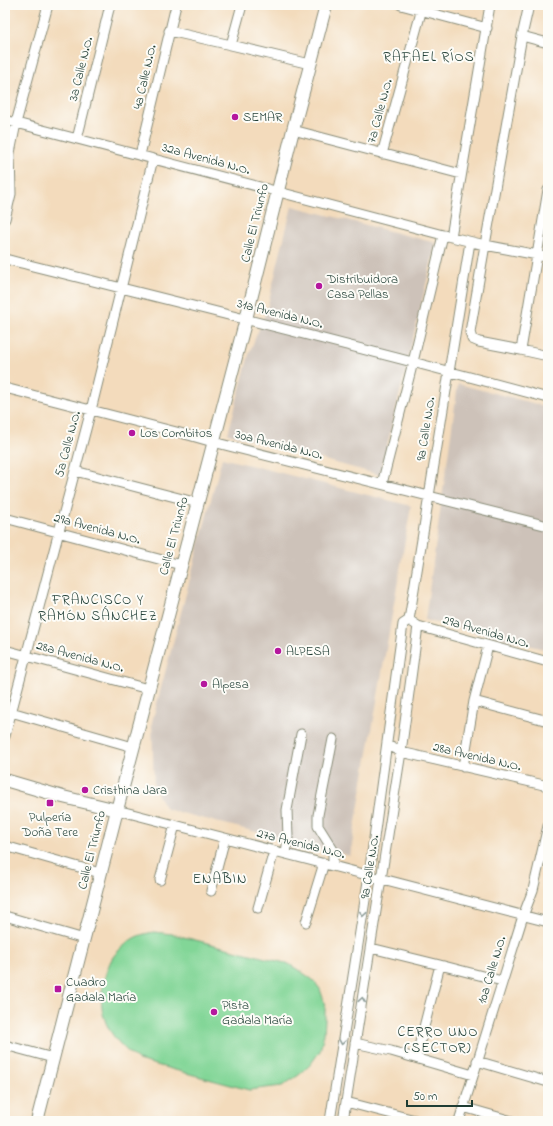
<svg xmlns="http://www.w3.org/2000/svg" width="553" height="1126" viewBox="0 0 553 1126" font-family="'Indie Flower',sans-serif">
	<rect width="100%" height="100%" fill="#fdfcf7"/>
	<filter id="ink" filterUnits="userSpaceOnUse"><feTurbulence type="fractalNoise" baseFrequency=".025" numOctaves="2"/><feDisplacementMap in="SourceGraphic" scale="8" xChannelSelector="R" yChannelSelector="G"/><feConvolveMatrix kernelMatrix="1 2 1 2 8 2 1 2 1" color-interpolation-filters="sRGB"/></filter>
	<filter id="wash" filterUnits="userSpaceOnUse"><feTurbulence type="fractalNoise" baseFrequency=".012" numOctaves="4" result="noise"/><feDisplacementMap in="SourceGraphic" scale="16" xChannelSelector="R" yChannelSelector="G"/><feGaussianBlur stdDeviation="0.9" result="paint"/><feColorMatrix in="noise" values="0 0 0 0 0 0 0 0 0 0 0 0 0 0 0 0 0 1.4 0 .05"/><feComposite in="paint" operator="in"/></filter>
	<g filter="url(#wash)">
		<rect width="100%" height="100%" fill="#f3dbbc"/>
		<!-- industrial -->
		<path fill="#cdc2b9" d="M292,206L436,243L380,475L228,434L250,351L266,312Z
			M458,384L548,407V650L425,620Z
			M222,458L411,506L350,856L166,809L154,788L152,722Z"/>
		<!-- green -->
		<path fill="#82d697" stroke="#508a66" d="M154,932L172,934L289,964L306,975L313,980L320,989L323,998L325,1007V1020L324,1034L320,1051L310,1065L299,1075L282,1086L249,1090L138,1060C124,1049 109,1035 104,1017C98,1000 104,972 113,957C116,953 122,947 126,944C134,936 143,934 154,932Z"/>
	</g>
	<g filter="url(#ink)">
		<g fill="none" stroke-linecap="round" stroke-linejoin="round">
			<!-- minor casing -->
			<g stroke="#898c78" stroke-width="11">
				<path id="minor" d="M401,5L487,28
					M169,31L231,45L310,64
					M522,36L529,5
					M548,43L522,36L485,245L548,257
					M231,45L242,5
					M5,120L443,235L485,245L470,332L472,339L479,342L521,350L548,356
					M293,130L461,174
					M77,139L110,5
					M382,154L423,5
					M140,155L176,5
					M5,219L11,194L10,153L16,123L48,5
					M451,237L490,5
					M5,259C186,304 368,349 548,398
					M521,350L548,190
					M5,388L192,436L213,442L548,526
					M75,471L198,503
					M382,484L413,362L443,235
					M5,518L181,565
					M418,626L548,662
					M5,650L148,689
					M474,701L548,721
					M11,712L133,747
					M5,736L91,410L153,159
					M333,739L318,815V826L333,850V866
					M387,745L401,752L548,786
					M463,767L474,701L488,646
					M117,810L548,922
					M5,846L100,873
					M286,854L288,837L287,810L301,734
					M160,880L175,825
					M211,891L225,838
					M258,908L274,851
					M5,916L84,939
					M306,922L324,863
					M371,948L440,965L502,981
					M355,1043L391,1051L473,1075
					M5,1045L53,1058
					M416,1058L440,965
					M477,1061L548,1082
					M346,1102L419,1121
					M463,1107L512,1121
					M330,1121L369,875L403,624L409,620
					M343,1121L401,752L418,626L409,620L470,242
					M459,1121L523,916L533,890L548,826"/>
			</g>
			<!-- major casing -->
			<g stroke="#898c78" stroke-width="14">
				<path id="major" d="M5,780L63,797L117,810
					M37,1121L117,810L246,319L293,130L326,5"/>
			</g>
			<!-- minor -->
			<use href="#minor" stroke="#fff" stroke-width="9"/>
			<!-- major -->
			<use href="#major" stroke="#fff" stroke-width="12"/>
		</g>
		<!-- one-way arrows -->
		<defs><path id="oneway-chevron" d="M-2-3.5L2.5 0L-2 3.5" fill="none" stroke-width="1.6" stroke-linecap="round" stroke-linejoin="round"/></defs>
		<g stroke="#8f9e9a">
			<use href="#oneway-chevron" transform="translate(363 914) rotate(99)"/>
			<use href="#oneway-chevron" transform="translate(362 1000) rotate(-81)"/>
			<use href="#oneway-chevron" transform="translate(342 1042) rotate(99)"/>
		</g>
	</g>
	<!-- markers -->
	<g fill="#b5179e" stroke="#fdfcf7" stroke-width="1.5">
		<circle cx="235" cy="117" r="4"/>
		<circle cx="319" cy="286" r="4"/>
		<circle cx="132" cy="433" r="4"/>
		<circle cx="278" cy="651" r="4"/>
		<circle cx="204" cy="684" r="4"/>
		<circle cx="85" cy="790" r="4"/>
		<rect x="46" y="799" width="8" height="8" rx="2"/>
		<rect x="54" y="985" width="8" height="8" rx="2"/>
		<circle cx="214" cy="1012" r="4"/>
	</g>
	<g text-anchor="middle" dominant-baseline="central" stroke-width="4" stroke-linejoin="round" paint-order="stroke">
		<!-- street labels -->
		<g font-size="13" fill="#1f3d34" stroke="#fdfcf7">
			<text transform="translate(81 69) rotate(-76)">3a Calle N.O.</text>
			<text transform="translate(145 77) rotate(-77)">4a Calle N.O.</text>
			<text transform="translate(380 111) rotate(-75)">7a Calle N.O.</text>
			<text transform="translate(206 159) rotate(15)">32a Avenida N.O.</text>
			<text transform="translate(255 223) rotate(-76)">Calle El Triunfo</text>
			<text transform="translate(280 314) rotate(14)">31a Avenida N.O.</text>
			<text transform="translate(426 429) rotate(-81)">9a Calle N.O.</text>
			<text transform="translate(68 444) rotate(-75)">5a Calle N.O.</text>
			<text transform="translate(279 445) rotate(14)">30a Avenida N.O.</text>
			<text transform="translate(97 529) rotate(15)">29a Avenida N.O.</text>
			<text transform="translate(174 536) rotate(-75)">Calle El Triunfo</text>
			<text transform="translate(486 632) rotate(16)">29a Avenida N.O.</text>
			<text transform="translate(80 657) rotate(15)">28a Avenida N.O.</text>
			<text transform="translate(477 757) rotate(13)">28a Avenida N.O.</text>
			<text transform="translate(301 844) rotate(14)">27a Avenida N.O.</text>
			<text transform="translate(92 850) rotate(-76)">Calle El Triunfo</text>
			<text transform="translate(370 867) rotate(-81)">9a Calle N.O.</text>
			<text transform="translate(492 970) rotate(-73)">10a Calle N.O.</text>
		</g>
		<!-- poi labels -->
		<g font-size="13" fill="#1f3d34" stroke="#fdfcf7" text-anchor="start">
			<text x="243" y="117">SEMAR</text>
			<text x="327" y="279">Distribuidora<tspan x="327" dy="15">Casa Pellas</tspan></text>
			<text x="140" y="433">Los Combitos</text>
			<text x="286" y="651">ALPESA</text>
			<text x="212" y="684">Alpesa</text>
			<text x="93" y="790">Cristhina Jara</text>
			<text x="50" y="817" text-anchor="middle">Pulpería<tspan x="50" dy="15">Doña Tere</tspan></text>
			<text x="66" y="982">Cuadro<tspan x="66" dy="15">Gadala María</tspan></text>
			<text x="222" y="1005">Pista<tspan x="222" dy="15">Gadala María</tspan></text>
		</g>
		<!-- neighbourhood labels -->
		<g font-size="14" letter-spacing="1" fill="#1f3d34" stroke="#fdfcf7">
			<text x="429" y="57">RAFAEL RÍOS</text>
			<text x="98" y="600">FRANCISCO Y<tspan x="98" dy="16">RAMÓN SÁNCHEZ</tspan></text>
			<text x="220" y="879">ENABIN</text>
			<text x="438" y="1032">CERRO UNO<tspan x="438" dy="16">(SECTOR)</tspan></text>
		</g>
	</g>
	<!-- margin -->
	<rect width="553" height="1126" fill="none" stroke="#fdfcf7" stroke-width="20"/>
	<!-- scale -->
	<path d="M407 1100v6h65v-6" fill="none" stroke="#1f3d34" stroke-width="2"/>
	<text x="413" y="1100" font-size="12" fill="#1f3d34" stroke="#fdfcf7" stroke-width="3" paint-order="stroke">50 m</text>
</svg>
